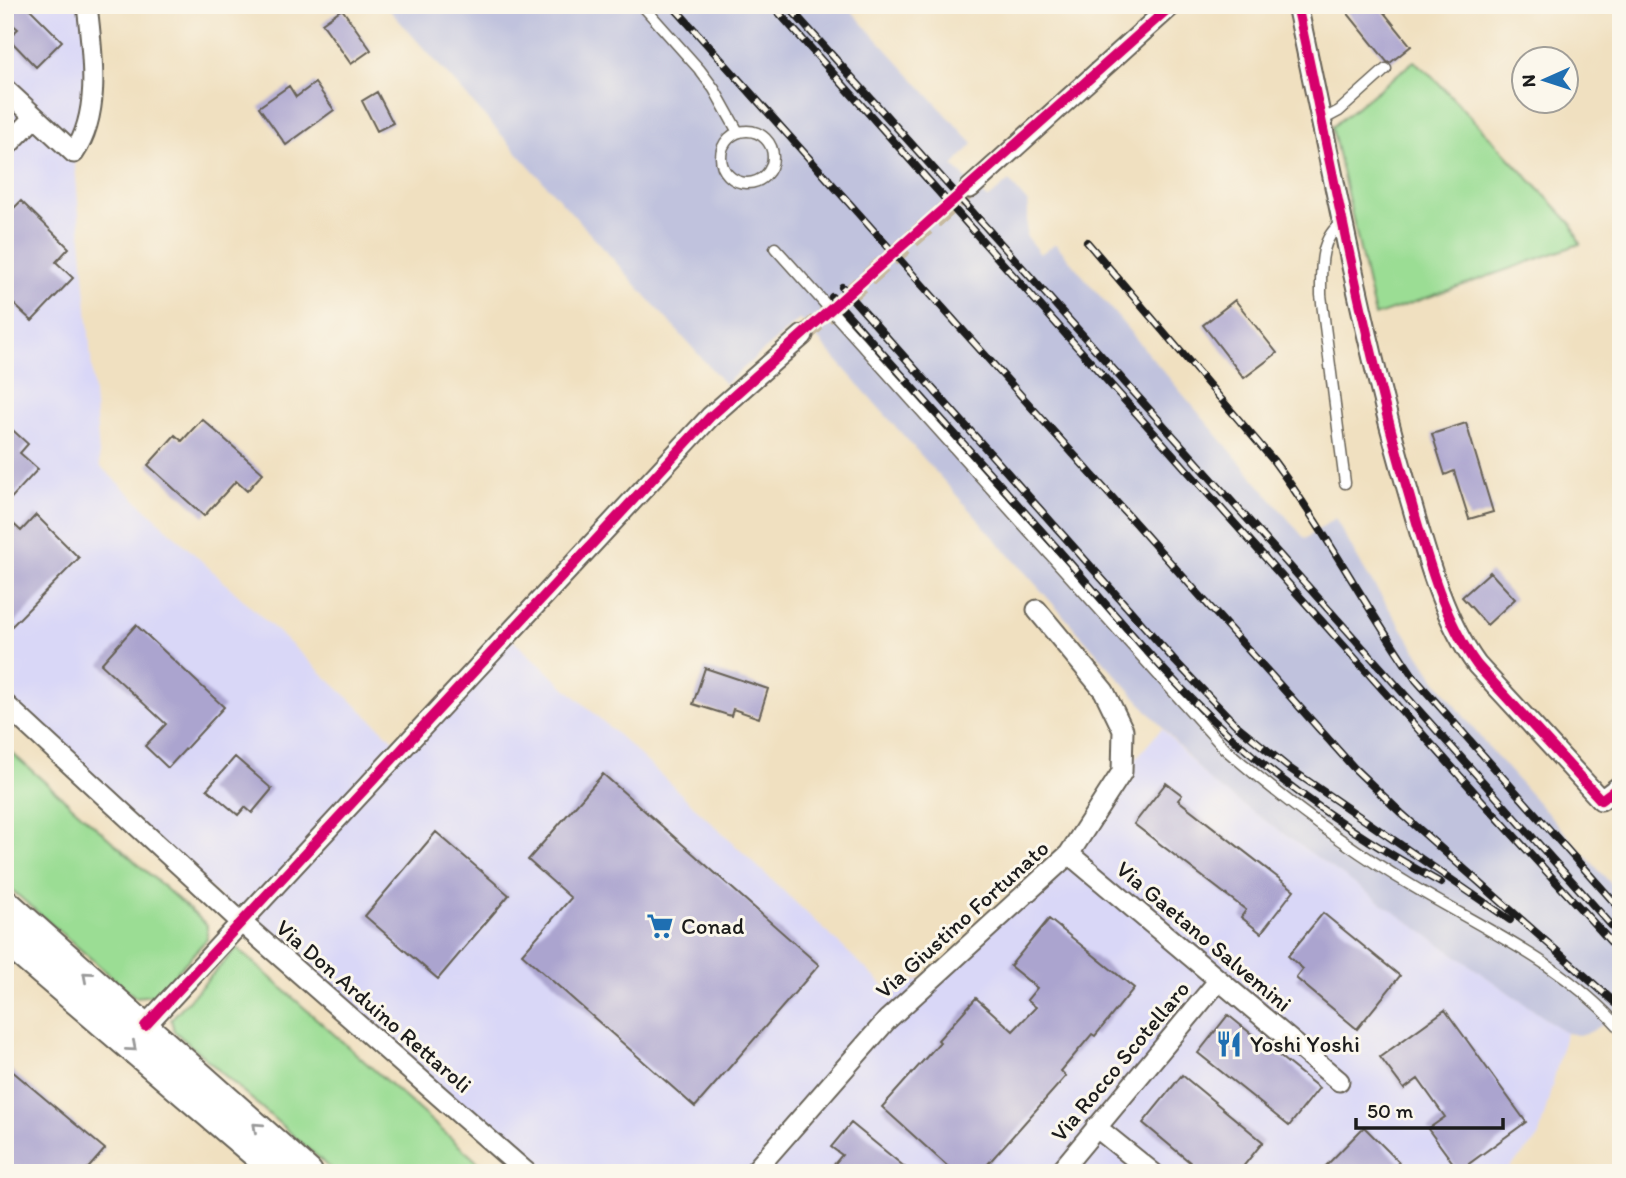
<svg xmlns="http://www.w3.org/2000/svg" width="1626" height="1178" viewBox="0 0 1626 1178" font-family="Itim,sans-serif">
	<rect width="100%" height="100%" fill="#fbf7ec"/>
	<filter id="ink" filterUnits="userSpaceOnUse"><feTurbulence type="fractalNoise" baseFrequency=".0143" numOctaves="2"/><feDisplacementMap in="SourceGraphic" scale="14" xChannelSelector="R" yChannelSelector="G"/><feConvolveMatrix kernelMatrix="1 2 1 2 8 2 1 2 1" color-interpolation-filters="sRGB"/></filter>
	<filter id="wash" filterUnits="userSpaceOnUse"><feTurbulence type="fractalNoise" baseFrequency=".00686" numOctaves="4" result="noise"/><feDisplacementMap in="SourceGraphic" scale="28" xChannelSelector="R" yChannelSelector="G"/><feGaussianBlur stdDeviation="1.57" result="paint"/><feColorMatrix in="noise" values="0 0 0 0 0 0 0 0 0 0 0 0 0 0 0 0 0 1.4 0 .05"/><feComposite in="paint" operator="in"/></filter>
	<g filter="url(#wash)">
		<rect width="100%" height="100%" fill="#f0e0c0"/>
		<!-- built -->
		<path fill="#d9d7f7" d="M5,5H87L92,75L74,153L100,466L402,748L507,635L629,745L885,987L935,976L1069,854L1139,755L1162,728L1212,783L1566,1033L1538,1139L1504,1173H527L5,704Z"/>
		<!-- industrial -->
		<path fill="#c0c2dd" d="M385,5H846L973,144L953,166L988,199L1009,181L1028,203L1026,236L1040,254L1056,244L1305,539L1335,518L1366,573L1434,678L1487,746L1621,895V1013L1617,1024L1610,1031L1604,1024L1590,1032L1578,1035L1566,1033L1212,783L800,319L725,384Z"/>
		<!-- green -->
		<path fill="#9bdd94" stroke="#5c7c58" stroke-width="2" d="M1414,61L1432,76L1572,224L1580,244L1375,316L1332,127Z
			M5,747L207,925V939L156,995L135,997L5,884Z
			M237,948L490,1173H336L174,1031L171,1019Z"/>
		<g id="blocks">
			<!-- building -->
			<path fill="#aba4cf" d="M5,5H26L62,41L36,67L8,38L18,29L5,18Z
				M1341,5H1378L1411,46L1390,63L1387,62Z
				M342,9L371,50L351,64L322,23Z
				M315,83L334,110L286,145L259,107L289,86L296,97Z
				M377,92L393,123L377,131L362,101Z
				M21,201L69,248L56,262L73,278L32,321L5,296V217Z
				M1235,300L1277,353L1244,378L1203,325Z
				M202,419L263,473L247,491L236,481L204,516L148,465L175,435L182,441Z
				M5,423L28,444L20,453L38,469L5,505Z
				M1466,423L1493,512L1469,519L1454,471L1445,475L1432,434Z
				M36,515L79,558L5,633V516L21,531Z
				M1490,572L1515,599L1487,625L1462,597Z
				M136,625L224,707L168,768L145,746L166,724L101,664Z
				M705,668L768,689L759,718L733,709L731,716L693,704Z
				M235,757L272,789L252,813L245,807L238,815L207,789Z
				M603,774L819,965L695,1107L522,954L571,898L528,860Z
				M1166,783L1182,795L1178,800L1294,890L1261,933L1241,917L1246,910L1134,824Z
				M436,832L509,895L438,979L365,916Z
				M1323,913L1400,976L1357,1029L1296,978L1303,969L1288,956Z
				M1049,919L1134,988L1095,1036L1092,1034L1061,1071L1066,1076L980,1173H955L882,1107L940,1042L938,1040L976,998L1013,1031L1036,1007L1027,1000L1037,988L1010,966Z
				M1445,1010L1526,1122L1459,1171L1428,1129L1445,1117L1418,1079L1404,1089L1380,1057Z
				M1228,1015L1319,1088L1289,1126L1198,1053Z
				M5,1065L105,1149L84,1173H5Z
				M1182,1075L1263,1142L1238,1173H1203L1143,1123Z
				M851,1123L912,1173H827L842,1155L831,1147Z
				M1364,1127L1399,1162L1389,1173H1319Z"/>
		</g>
	</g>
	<g filter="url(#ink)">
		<use href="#blocks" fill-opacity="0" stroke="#666155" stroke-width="2"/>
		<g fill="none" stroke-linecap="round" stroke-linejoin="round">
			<!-- minor-tunnel -->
			<path stroke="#c6b99f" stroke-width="19" stroke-dasharray="19 10" stroke-linecap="butt" d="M803,335L970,188"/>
			<!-- service casing -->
			<g stroke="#666155" stroke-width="13">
				<path id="service" d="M642,5L699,69L714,89L738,132
					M1322,120L1339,111L1386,69
					M721 157a26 26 0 1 1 52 0a26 26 0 1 1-52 0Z
					M1343,222C1319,238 1321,268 1321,295L1345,483
					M775,248L1224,748C1284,800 1346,847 1414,887C1486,930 1564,964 1621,1029"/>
			</g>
			<!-- minor casing -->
			<g stroke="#666155" stroke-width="23">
				<path id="minor" d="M1297,5C1332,166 1361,330 1407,488C1424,546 1441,616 1477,665L1601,800L1621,785
					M5,89L74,153C102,112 92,52 87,5
					M5,148L35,117
					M970,188L1172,5
					M5,704L241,922L527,1173
					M1069,854L1339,1081
					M145,1026L710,417L803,335
					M1096,1127L1153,1173
					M753,1173L887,1020L1069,854L1122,772L1123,730L1104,691L1037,610
					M1059,1173L1219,980"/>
			</g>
			<!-- secondary casing -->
			<g stroke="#666155" stroke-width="32">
				<path id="secondary" d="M5,903L308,1173
					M5,939L279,1173"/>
			</g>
			<!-- service -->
			<use href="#service" stroke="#fff" stroke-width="10"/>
			<!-- minor -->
			<use href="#minor" stroke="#fff" stroke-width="19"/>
			<!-- secondary -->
			<use href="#secondary" stroke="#fff" stroke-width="28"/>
			<!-- rail casing -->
			<g stroke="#1c1c1c" stroke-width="8">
				<path id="rail" d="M672,5L1354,768L1401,813L1621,1008
					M772,5L1484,803L1621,953
					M787,5L1621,936
					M1087,242L1273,460C1325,530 1366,608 1416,680L1621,910
					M842,287L1176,662L1235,724L1289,768L1510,920
					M832,297C906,380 980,462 1054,545C1111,609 1166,678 1229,735C1293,793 1366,842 1441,883"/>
			</g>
			<!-- rail -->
			<use href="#rail" stroke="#fbf7ec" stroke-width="5" stroke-dasharray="16" stroke-linecap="butt"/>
			<!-- cycleway casing -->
			<g stroke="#fbf7ec" stroke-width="15">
				<path id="cycleway" d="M1297,5C1332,166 1361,330 1407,488C1424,546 1441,616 1477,665L1601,800L1621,785
					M145,1026L710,417L1172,5"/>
			</g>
			<!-- cycleway -->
			<use href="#cycleway" stroke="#d6006c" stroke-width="10"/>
		</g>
		<!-- one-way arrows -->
		<defs><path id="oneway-chevron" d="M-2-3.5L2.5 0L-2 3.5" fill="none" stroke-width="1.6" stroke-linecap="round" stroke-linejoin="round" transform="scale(1.75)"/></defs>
		<g stroke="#999">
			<use href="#oneway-chevron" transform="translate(87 976) rotate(-139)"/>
			<use href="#oneway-chevron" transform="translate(132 1047) rotate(41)"/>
			<use href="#oneway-chevron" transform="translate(257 1127) rotate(-138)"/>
		</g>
	</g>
	<!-- icons -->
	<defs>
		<g id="supermarket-bare" transform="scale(2.1)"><path d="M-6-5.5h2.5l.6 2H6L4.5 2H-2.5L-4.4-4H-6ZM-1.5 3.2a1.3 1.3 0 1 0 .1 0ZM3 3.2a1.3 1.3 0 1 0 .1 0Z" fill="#1f6fb2" stroke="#fbf7ec" stroke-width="2.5" paint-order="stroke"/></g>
		<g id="restaurant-bare" transform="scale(2.1)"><path d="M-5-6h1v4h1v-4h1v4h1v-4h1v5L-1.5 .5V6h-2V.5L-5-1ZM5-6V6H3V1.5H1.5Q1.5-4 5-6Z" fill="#1f6fb2" stroke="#fbf7ec" stroke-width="2.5" paint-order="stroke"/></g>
	</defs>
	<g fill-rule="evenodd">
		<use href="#supermarket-bare" x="660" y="926"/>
		<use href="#restaurant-bare" x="1229" y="1044"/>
	</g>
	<g text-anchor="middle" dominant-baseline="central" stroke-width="6" stroke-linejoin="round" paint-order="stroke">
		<!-- street labels -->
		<g font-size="23" fill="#1c1c1c" stroke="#fbf7ec">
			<text transform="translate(962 919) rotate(-42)">Via Giustino Fortunato</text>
			<text transform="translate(1204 936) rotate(40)">Via Gaetano Salvemini</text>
			<text transform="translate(374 1006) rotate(41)">Via Don Arduino Rettaroli</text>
			<text transform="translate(1120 1061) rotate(-50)">Via Rocco Scotellaro</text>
		</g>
		<!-- poi labels -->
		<g font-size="23" fill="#1c1c1c" stroke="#fbf7ec" text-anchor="start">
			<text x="681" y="926">Conad</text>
			<text x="1250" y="1044">Yoshi Yoshi</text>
		</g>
	</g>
	<!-- margin -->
	<rect width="1626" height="1178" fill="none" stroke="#fbf7ec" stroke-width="28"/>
	<!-- north arrow -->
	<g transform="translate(1545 80) rotate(267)"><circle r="33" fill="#fbf7ec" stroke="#a29f99" stroke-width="2"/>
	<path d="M0-5L12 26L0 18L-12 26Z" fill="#1f6fb2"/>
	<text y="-10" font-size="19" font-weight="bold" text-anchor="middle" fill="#1c1c1c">N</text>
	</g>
	<!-- scale -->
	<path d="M1356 1118v10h147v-10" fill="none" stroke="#1c1c1c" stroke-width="3.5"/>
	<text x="1367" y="1118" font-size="21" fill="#1c1c1c" stroke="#fbf7ec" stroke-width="5" paint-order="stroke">50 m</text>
</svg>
